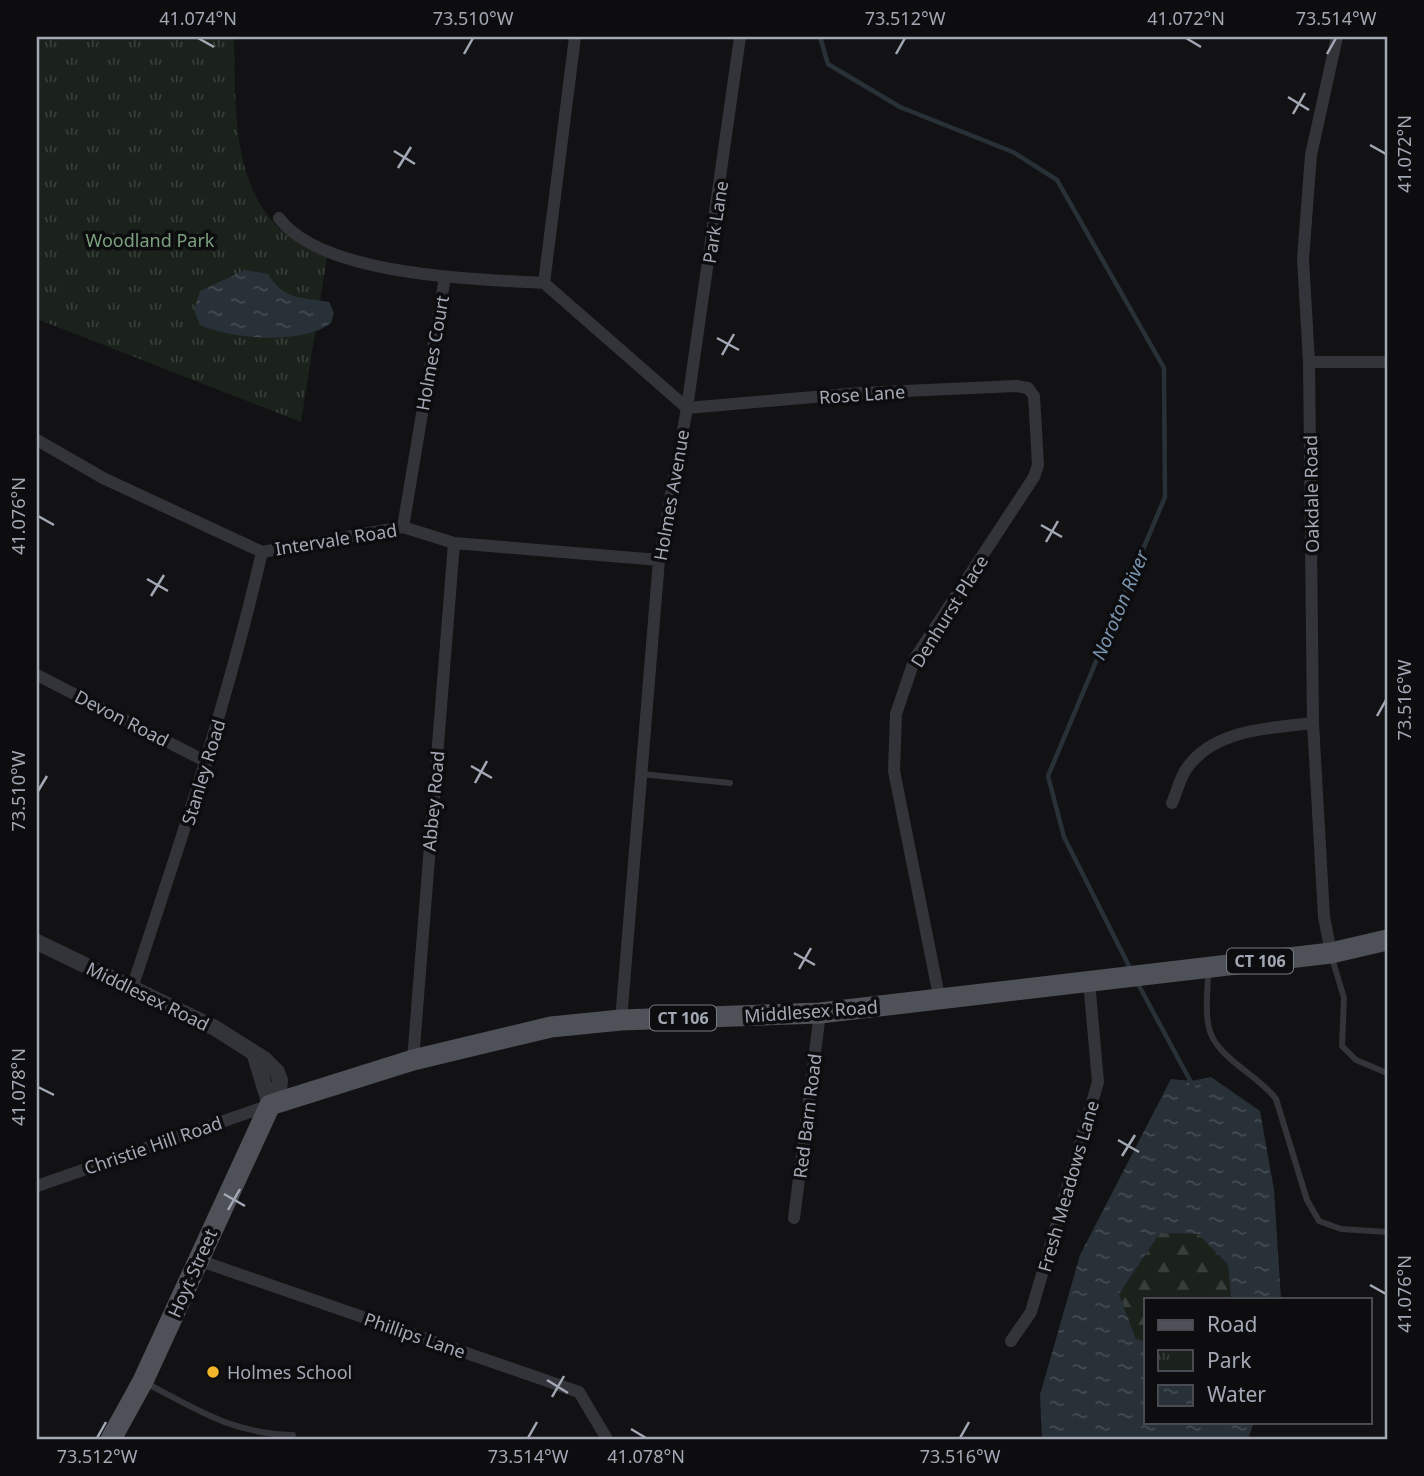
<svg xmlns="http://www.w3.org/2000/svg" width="1424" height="1476" viewBox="0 0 1424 1476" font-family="'Noto Sans',sans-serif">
	<defs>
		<pattern id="forest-firs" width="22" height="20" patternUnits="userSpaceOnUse" patternTransform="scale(1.75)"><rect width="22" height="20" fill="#1a221b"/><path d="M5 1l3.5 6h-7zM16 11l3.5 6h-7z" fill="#383f3a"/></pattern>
		<pattern id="park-tufts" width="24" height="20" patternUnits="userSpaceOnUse" patternTransform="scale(1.75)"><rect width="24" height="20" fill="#1a221b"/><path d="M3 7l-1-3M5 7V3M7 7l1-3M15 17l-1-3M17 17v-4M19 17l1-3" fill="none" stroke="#383f3a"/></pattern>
		<pattern id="water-ripples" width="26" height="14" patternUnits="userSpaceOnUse" patternTransform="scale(1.75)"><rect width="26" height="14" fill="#293138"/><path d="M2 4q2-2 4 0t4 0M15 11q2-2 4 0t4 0" fill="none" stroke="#454c53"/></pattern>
	</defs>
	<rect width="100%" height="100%" fill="#121214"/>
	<!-- forest -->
	<path fill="url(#forest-firs)" d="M1160,1233L1198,1234L1228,1265L1231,1299H1146V1342L1136,1339L1119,1294Z"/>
	<!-- park -->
	<path fill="url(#park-tufts)" d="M37,37H234C236,123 229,222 327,257L301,422L37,319Z"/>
	<!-- water -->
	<path fill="url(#water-ripples)" d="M245,270L268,274C284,300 300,297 329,302L334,313L331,323C303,345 230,339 200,325L194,310L200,291Z
		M1211,1077L1260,1111L1274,1190L1281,1299H1231L1228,1265L1198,1234L1160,1233L1119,1294L1136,1339L1146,1342V1422H1254L1248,1439H1042L1040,1395L1080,1255L1171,1079L1191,1081Z"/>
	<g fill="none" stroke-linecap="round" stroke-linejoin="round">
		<!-- stream -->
		<path stroke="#293138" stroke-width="4.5" d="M820,37L828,64L900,107L1013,152L1057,180L1164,368L1165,497L1048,776L1064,837L1132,972
			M1137,982L1193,1086"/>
		<!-- service -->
		<path stroke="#333439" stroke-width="6" d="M641,774L730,783
			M1332,958L1344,998L1342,1046L1356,1060L1387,1073
			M1208,973C1208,989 1205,1007 1208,1023C1212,1057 1257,1073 1276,1099L1307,1200L1319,1221L1341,1229L1387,1232
			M146,1383C198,1410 233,1434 293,1435"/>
		<!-- minor -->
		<path stroke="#333439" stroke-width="12" d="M575,37L544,283L687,408L659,560L621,1020
			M740,37L687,408L860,393L1016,386L1028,388L1034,396L1038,465L1034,477L915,658L896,714L894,771L940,1001
			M279,218C322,276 475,279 544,283
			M1309,362H1387
			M37,440L103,478L262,552L403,527L454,543L659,560
			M403,527L445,277
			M37,675L207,762
			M1172,803C1177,792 1180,777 1187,768C1214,729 1271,728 1313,723
			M1331,953L1324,917L1313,723L1309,362L1303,259L1311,155L1337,37
			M132,988C180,844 228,700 262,552
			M413,1060L454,543
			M37,1186L270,1105
			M794,1218L820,1013
			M198,1260L579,1392L607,1439
			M1011,1341L1031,1312L1098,1082L1089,981"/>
		<!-- tertiary -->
		<path stroke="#333439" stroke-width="16" d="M37,942L215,1028L264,1059L277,1072L280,1080L279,1092L270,1105L255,1056"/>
		<!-- primary -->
		<path stroke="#4f5158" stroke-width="21" d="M111,1439L143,1381L270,1105L413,1060L551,1027L621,1020L820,1013L1331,953L1387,940"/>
	</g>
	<!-- ticks -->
	<path fill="none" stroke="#a3a8b5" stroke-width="2.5" d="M198,38L214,47M1186,38L1201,47M464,54L473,38M896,54L905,38M1327,54L1336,38M1288,97L1309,110M1293,114L1305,93M1370,145L1386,154M394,151L415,164M398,168L411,147M717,338L739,350M722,355L734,334M38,516L54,525M1041,525L1062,537M1046,542L1058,521M147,579L168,591M151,596L164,575M1377,716L1386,700M471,766L492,778M475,783L487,761M38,791L47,776M794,953L815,965M799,969L811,948M38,1087L54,1095M1118,1140L1139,1152M1122,1156L1135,1135M224,1194L245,1206M228,1210L240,1189M1370,1285L1386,1294M547,1380L568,1393M552,1397L564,1376M631,1429L646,1438M97,1438L106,1422M528,1438L537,1422M960,1438L969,1422"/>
	<!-- markers -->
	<circle fill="#f3b52b" stroke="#0d0d0f" stroke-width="2.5" cx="213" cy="1372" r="7"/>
	<g text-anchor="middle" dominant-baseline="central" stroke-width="7" stroke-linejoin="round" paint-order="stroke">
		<!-- shield labels -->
		<g fill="#0d0d0f" stroke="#767a83" stroke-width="2">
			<rect x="1227" y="948.5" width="66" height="25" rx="5"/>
			<rect x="650" y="1005.5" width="66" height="25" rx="5"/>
		</g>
		<g font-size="16" font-weight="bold" fill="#a3a8b5">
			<text x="1260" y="961">CT 106</text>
			<text x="683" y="1018">CT 106</text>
		</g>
		<!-- street labels -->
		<g font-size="18" fill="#a3a8b5" stroke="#0d0d0f">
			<text transform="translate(715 222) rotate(-81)">Park Lane</text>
			<text transform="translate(432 353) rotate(-80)">Holmes Court</text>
			<text transform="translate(862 394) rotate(-4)">Rose Lane</text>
			<text transform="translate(1311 494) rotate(-91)">Oakdale Road</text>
			<text transform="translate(671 495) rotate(-80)">Holmes Avenue</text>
			<text transform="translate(336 539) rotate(-9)">Intervale Road</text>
			<text transform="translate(949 611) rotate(-58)">Denhurst Place</text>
			<text transform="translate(122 718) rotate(27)">Devon Road</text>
			<text transform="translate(203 772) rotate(-73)">Stanley Road</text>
			<text transform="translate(433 801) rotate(-85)">Abbey Road</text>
			<text transform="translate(148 996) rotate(26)">Middlesex Road</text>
			<text transform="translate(811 1011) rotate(-4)">Middlesex Road</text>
			<text transform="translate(807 1116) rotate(-83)">Red Barn Road</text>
			<text transform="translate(153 1145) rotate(-19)">Christie Hill Road</text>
			<text transform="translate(1068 1186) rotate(-74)">Fresh Meadows Lane</text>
			<text transform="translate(192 1273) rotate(-66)">Hoyt Street</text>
			<text transform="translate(415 1335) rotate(19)">Phillips Lane</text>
		</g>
		<!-- park labels -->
		<g font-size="18" fill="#7aa07d" stroke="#0d0d0f">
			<text x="150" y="240">Woodland Park</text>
		</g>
		<!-- poi labels -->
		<g font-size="18" fill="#a3a8b5" stroke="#0d0d0f" text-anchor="start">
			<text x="227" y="1372">Holmes School</text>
		</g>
		<!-- water labels -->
		<g font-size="19" font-style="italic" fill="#7a95b0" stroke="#0d0d0f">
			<text transform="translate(1120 605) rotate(-67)">Noroton River</text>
		</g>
	</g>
	<!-- border -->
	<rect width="1424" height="1476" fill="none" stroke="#0d0d0f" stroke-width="77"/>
	<!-- legend -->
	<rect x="1144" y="1298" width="228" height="126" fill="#0d0d0f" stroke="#494b51" stroke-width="2"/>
	<rect x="1158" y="1320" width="35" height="10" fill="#4f5158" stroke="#494b51" stroke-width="2"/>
	<text x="1207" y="1332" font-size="21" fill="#a3a8b5">Road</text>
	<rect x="1158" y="1350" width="35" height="21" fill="url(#park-tufts)" stroke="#494b51" stroke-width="2"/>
	<text x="1207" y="1368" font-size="21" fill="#a3a8b5">Park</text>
	<rect x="1158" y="1385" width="35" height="21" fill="url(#water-ripples)" stroke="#494b51" stroke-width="2"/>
	<text x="1207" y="1402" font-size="21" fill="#a3a8b5">Water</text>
	<rect x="38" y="38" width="1348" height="1400" fill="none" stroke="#a3a8b5" stroke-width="2.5"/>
	<g font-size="18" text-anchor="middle" fill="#a3a8b5">
		<text x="198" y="25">41.074°N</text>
		<text x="473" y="25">73.510°W</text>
		<text x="905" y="25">73.512°W</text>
		<text x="1186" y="25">41.072°N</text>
		<text x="1336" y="25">73.514°W</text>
		<text transform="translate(1405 154) rotate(-90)" y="6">41.072°N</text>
		<text transform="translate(19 516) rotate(-90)" y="6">41.076°N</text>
		<text transform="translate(1405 700) rotate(-90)" y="6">73.516°W</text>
		<text transform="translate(19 791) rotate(-90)" y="6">73.510°W</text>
		<text transform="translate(19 1087) rotate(-90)" y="6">41.078°N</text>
		<text transform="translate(1405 1294) rotate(-90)" y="6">41.076°N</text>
		<text x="97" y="1463">73.512°W</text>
		<text x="528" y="1463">73.514°W</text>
		<text x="646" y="1463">41.078°N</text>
		<text x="960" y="1463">73.516°W</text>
	</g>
</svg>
